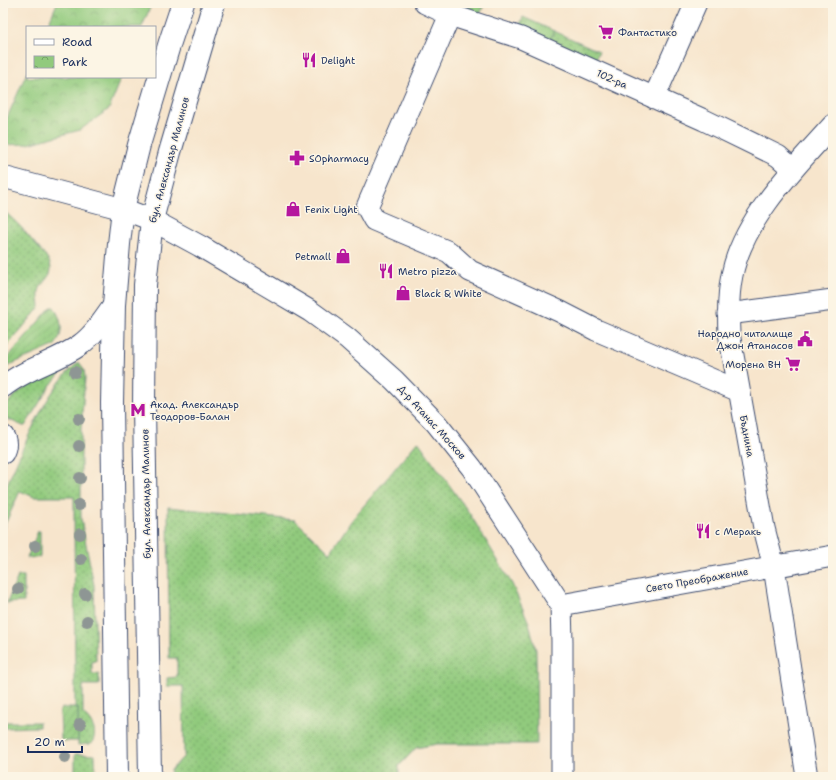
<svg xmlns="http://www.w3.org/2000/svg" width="836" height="780" viewBox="0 0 836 780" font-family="'Shantell Sans',sans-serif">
	<defs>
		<pattern id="grass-dots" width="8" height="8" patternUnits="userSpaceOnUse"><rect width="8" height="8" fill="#91ca7d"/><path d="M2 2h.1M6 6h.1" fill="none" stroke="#76a46a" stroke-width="1.8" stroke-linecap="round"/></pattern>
		<pattern id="park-crowns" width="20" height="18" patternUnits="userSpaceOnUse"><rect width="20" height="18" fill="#91ca7d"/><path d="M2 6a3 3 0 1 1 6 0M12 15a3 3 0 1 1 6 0" fill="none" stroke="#76a46a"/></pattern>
		<pattern id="garden-furrows" width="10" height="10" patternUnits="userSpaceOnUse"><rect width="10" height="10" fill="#91ca7d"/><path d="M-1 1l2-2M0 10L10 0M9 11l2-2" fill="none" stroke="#76a46a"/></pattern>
	</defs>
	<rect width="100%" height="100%" fill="#fcf5e5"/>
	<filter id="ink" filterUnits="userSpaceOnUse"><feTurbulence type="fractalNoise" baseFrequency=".025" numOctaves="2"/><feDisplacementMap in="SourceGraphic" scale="8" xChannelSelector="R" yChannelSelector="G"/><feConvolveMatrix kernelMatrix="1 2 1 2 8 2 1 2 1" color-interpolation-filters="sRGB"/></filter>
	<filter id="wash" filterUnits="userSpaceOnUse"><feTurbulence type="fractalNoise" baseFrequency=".012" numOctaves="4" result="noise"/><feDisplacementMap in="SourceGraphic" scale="16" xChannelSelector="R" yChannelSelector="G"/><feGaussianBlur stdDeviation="0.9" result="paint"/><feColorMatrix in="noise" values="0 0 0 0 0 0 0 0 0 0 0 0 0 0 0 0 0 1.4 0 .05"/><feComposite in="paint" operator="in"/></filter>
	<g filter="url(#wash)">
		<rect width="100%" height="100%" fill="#f7e5cc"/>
		<!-- grass -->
		<path fill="url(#grass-dots)" stroke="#567c6e" d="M459,3H485L480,14Z
			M554,31L599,51L596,60L550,39Z
			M3,210L20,226L48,259C57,276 43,278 39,291C38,295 40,302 40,307L3,351Z
			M79,362L84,370L85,378L81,428V519L94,585L96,661L92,662V674H99V685H83V714C92,721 99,733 91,744L78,745V708H75L74,497H34L20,491L3,529V491L5,489C22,451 46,387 79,362Z
			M61,370L62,371L50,386L25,426H23L3,417C3,394 44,377 61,370Z
			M418,441L470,514L512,584L529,623L536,650L537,744H437L416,748L399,766V777H170L171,770L184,756L183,686H167V678L177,677V658H169L168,507L295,520L330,553L351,521Z
			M38,531H40V557L27,558Z
			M18,576H24V602L7,603Z
			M75,754L95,755L96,777H75Z"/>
		<!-- park -->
		<path fill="url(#park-crowns)" stroke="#567c6e" d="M57,3H152L142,27H47Z
			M523,17L554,31L548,43L518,29Z
			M27,72V77H122L109,109L80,130L28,144L3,145V127Z"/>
		<!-- garden -->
		<path fill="url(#garden-furrows)" stroke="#567c6e" d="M51,307H54C62,320 65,334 54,346L14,363L3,369V363Z
			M62,708H78V741H62L61,740L60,710Z
			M3,722H39V727L3,728Z"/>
	</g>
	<g filter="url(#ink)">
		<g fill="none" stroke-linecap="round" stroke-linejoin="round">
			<!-- minor casing -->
			<g stroke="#3c4a6e" stroke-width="23">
				<path id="minor" d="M425,3L450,15L521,38L704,120L778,156L793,169
					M450,15L367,207L374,220L449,252L470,271L559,311L596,330L739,391
					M654,98L696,3
					M3,177L123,209L152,220L200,246L310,311L347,338L394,380L436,423L472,468L561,605L562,641V777
					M728,314L833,300
					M3,387C26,368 56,362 80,345C94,335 104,319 114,305
					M3,436C7,442 6,447 3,453
					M561,605L833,556
					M807,777L774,567L764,528L729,333C728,313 728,294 732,275C743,219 796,166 833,125"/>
			</g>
			<!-- major casing -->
			<g stroke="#3c4a6e" stroke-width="24">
				<path id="major" d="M117,777L112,403L114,305L119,244L123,209L139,145L170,42L183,3
					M150,777L144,406L145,285L152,220L170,152L214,3"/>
			</g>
			<!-- minor -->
			<use href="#minor" stroke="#fff" stroke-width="21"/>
			<!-- major -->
			<use href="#major" stroke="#fff" stroke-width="22"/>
		</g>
		<!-- trees -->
		<g fill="#8e9694">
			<circle cx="75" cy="372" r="6"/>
			<circle cx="79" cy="419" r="6"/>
			<circle cx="79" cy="446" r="6"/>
			<circle cx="80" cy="478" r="6"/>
			<circle cx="79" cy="505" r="6"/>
			<circle cx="80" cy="534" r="6"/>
			<circle cx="35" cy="546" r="6"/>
			<circle cx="81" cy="559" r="6"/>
			<circle cx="18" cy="589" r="6"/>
			<circle cx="85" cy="594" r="6"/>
			<circle cx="87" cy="621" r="6"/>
			<circle cx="80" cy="724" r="6"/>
			<circle cx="65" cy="757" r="6"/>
		</g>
	</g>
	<!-- icons -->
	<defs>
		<g id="supermarket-bare" transform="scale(1.2)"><path d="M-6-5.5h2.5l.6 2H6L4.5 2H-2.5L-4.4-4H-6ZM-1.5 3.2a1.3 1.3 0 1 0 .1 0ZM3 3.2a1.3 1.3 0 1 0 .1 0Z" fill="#b5179e" stroke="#fcf5e5" stroke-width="2.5" paint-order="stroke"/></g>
		<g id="restaurant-bare" transform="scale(1.2)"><path d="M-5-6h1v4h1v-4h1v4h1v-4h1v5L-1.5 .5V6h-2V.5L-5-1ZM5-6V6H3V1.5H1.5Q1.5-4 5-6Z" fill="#b5179e" stroke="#fcf5e5" stroke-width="2.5" paint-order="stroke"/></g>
		<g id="pharmacy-bare" transform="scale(1.2)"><path d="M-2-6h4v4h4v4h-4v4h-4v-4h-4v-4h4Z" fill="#b5179e" stroke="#fcf5e5" stroke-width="2.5" paint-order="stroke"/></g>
		<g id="shop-bare" transform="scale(1.2)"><path d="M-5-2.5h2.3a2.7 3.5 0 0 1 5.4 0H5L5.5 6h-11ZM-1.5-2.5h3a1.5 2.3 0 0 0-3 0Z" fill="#b5179e" stroke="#fcf5e5" stroke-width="2.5" paint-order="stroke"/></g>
		<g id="civic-bare" transform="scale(1.2)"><path d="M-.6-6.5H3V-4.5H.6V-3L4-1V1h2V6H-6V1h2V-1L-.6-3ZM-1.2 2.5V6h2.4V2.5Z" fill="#b5179e" stroke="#fcf5e5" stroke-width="2.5" paint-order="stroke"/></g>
		<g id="metro-bare" transform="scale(1.2)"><path d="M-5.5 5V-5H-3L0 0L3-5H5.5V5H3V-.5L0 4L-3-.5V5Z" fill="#b5179e" stroke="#fcf5e5" stroke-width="2.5" paint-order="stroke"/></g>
	</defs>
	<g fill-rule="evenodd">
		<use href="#supermarket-bare" x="606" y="32"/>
		<use href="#restaurant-bare" x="309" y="60"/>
		<use href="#pharmacy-bare" x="297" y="158"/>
		<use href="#shop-bare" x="293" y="209"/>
		<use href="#shop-bare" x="343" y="256"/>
		<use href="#restaurant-bare" x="386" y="271"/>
		<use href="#shop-bare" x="403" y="293"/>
		<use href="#civic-bare" x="805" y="339"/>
		<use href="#supermarket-bare" x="793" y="364"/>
		<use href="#metro-bare" x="138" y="410"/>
		<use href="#restaurant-bare" x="703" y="531"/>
	</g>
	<g text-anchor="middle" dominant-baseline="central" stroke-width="3" stroke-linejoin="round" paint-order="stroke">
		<!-- poi labels -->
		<g font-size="10" fill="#1b2f5e" stroke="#fcf5e5" text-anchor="start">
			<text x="618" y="32">Фантастико</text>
			<text x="321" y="60">Delight</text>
			<text x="309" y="158">SOpharmacy</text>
			<text x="305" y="209">Fenix Light</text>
			<text x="331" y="256" text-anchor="end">Petmall</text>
			<text x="398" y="271">Metro pizza</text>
			<text x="415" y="293">Black &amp; White</text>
			<text x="793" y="333" text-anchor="end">Народно читалище<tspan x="793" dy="12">Джон Атанасов</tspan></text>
			<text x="781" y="364" text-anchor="end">Морена ВН</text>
			<text x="150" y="404">Акад. Александър<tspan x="150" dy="12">Теодоров-Балан</tspan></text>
			<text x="715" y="531">с Меракь</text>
		</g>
		<!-- street labels -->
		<g font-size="10" fill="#1b2f5e" stroke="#fcf5e5">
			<text transform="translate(612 79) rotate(24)">102-ра</text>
			<text transform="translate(169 160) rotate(-75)">бул. Александър Малинов</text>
			<text transform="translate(432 422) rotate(48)">Д-р Атанас Москов</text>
			<text transform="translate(747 436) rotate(80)">Бъднина</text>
			<text transform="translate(146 494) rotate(-91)">бул. Александър Малинов</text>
			<text transform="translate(697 580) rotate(-10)">Свето Преображение</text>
		</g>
	</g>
	<!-- margin -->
	<rect width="836" height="780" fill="none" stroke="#fcf5e5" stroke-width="16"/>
	<!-- legend -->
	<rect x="26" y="26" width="130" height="52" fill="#fcf5e5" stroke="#a2a6af"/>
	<rect x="34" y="39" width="20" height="6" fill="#ffffff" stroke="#a2a6af"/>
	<text x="62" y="46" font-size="12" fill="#1b2f5e">Road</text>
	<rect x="34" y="56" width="20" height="12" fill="url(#park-crowns)" stroke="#a2a6af"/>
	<text x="62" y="66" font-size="12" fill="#1b2f5e">Park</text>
	<!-- scale -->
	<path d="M28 746v6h54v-6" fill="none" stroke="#1b2f5e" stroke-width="2"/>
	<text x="34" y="746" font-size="12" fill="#1b2f5e" stroke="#fcf5e5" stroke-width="3" paint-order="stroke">20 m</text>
</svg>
